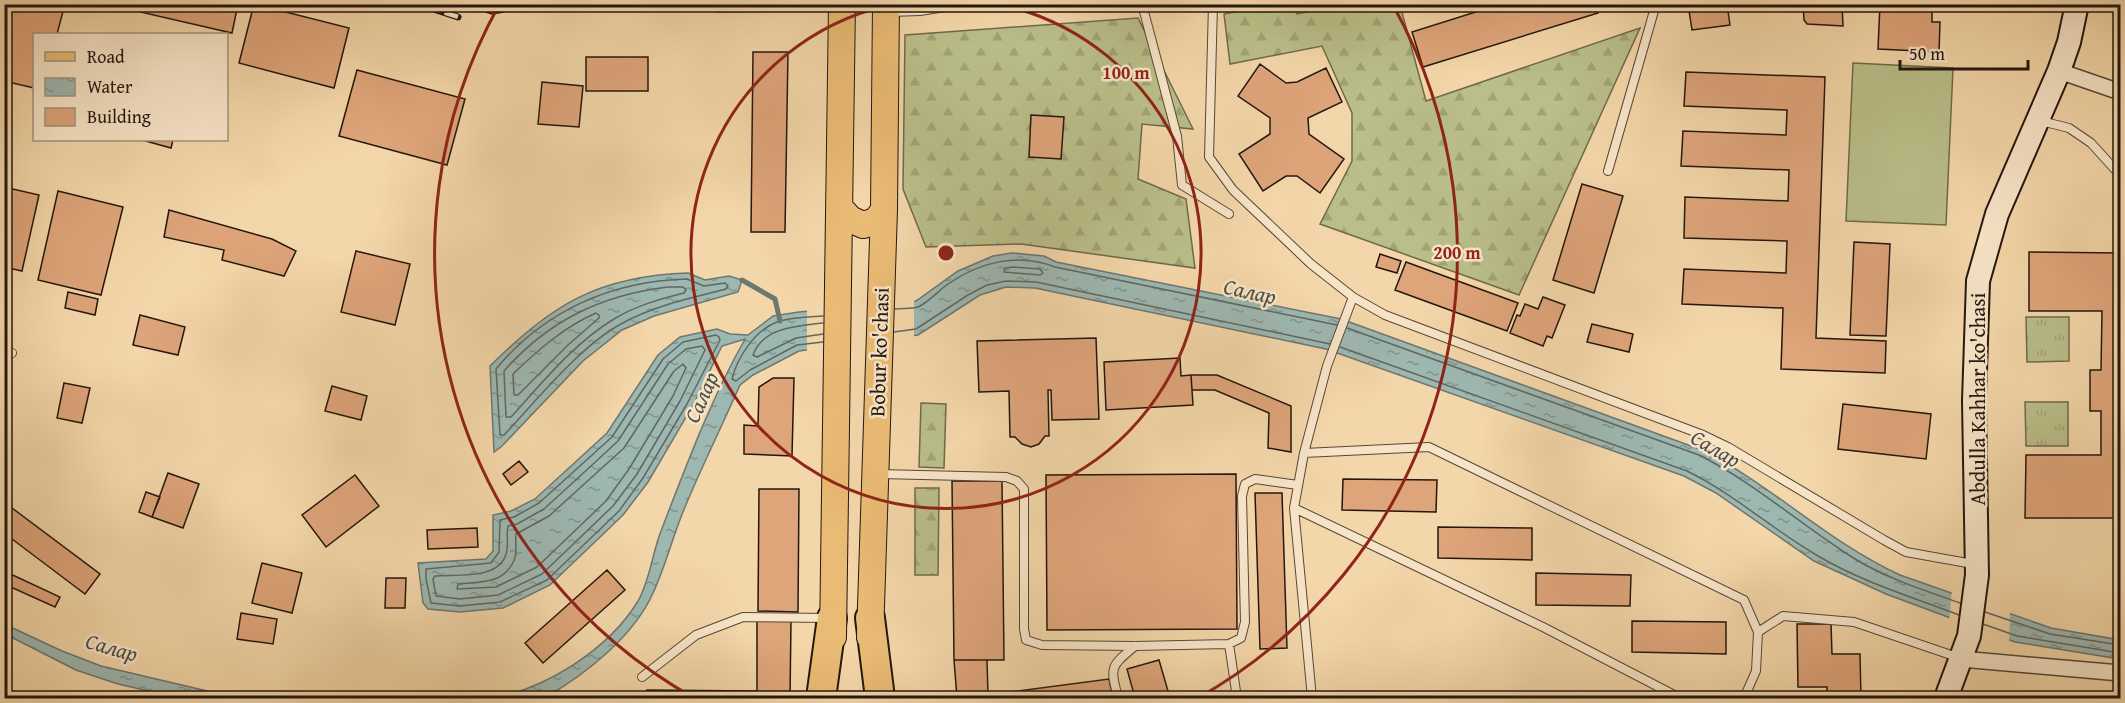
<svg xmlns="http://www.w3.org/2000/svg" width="2125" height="703" viewBox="0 0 2125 703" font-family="'Gentium Book Plus',serif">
	<defs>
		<pattern id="grass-tufts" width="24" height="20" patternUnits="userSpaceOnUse" patternTransform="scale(1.5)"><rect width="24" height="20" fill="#babe89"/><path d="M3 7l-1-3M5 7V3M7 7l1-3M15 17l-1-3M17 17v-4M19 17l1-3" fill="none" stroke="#a0a375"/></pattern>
		<pattern id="forest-firs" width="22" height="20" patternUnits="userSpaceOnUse" patternTransform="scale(1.5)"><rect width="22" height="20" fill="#babe89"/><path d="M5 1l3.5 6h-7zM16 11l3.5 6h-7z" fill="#a0a375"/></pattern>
		<pattern id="water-ripples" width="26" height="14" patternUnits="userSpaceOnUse" patternTransform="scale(1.5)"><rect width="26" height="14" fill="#9db7b1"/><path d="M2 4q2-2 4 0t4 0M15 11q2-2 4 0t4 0" fill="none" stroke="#80948e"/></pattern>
	</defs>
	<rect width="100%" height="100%" fill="#f3d6a9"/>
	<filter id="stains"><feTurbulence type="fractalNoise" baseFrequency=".00333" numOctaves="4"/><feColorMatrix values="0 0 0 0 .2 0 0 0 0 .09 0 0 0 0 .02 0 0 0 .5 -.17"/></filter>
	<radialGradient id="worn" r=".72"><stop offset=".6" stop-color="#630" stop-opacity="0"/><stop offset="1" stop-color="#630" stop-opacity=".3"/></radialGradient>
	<!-- grass -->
	<path fill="url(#grass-tufts)" stroke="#6e6a4c" stroke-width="1.5" d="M2026,317H2069V361L2027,362Z
		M2025,402H2068V446H2026Z"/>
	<!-- forest -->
	<path fill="url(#forest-firs)" stroke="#6e6a4c" stroke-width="1.5" d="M1272,4L1294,5L1297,14L1340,5H1400L1426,101L1640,28L1519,295L1320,224L1352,161V113L1322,46L1230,64L1224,14Z
		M717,5H802V11L716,12Z
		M1138,18L1193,129L1142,124L1138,179L1186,199L1195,268L1021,244L926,247L903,189L905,35Z
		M921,403L946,404L944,468L919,467Z
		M915,488H939L938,575H915Z"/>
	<!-- garden -->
	<path fill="#babe89" stroke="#6e6a4c" stroke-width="1.5" d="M1853,63L1953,68L1946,225L1846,221Z"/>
	<!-- water -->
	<path fill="url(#water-ripples)" stroke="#6c7770" stroke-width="1.5" d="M1012,253L1044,256L1056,262L1341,319L1702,450C1772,485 1828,542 1900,575L2051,628L2120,640V659L2015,642L1886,594L1814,561L1716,493L1684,476L1326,349L1035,288L1006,287L980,295L918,335L799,351L753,375L740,385C722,426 702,466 685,507C673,535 666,565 653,593C634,636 586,674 546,697L541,698H489C544,691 609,649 638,601C650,580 652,554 661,531C686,466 711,399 745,339L722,346L692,407L648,482L623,515L550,585L503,608L460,612L428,609L423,603L418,563L486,559L493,551V515L511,511L535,499L607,433L658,355L680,337L717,329L730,334L748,335L773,316L799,312L916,301L958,271L993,256Z
		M688,273L705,280L729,276L742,280L738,292L654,316L622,330L583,361L502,446L494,452L490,366C553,304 598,276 688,273Z
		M4,624L62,651L101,666L237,698H179L118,684L76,670L5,634Z"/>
	<!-- pier -->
	<path fill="#f3d6a9" d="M914,298V339L807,353V308Z
		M1952,591L2010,612L2009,643L1949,620Z"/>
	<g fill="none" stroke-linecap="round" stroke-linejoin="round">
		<!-- shore -->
		<path stroke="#606760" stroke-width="1.5" d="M1013,267L1040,269L1043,273L1040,275L1004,272L1005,268Z
			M687,279L704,286L725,283L728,286L726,289C691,298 653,306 621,324C580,346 536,401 504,435H500L496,369C545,310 612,281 687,279Z
			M668,287H683L686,290L684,293C660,299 635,306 614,319C574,343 542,383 511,417H506L504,371C548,321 601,295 668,287Z
			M895,309C902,308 912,309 918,307C929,302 939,290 948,284C981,261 1018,253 1055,267L1337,325
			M596,313L599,315V318L568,345L518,395H514L513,374C538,350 564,327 596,313Z
			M1347,328L1699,455C1755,483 1802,526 1855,559C1888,579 1924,590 1960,603
			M894,332L916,329L968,295L987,285L1006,281L1036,282L1330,344
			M823,334L796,338L757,357L753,355C763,327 798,326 823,323
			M716,335L719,337L720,340L687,404L643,478L619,511L547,580L500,602L460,606L431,603L426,579V569L491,563L499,552L500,520L514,517L539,503L612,437L663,359L683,342Z
			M823,342L797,345L750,370L736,381L732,379C737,358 755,330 777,322C791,317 808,317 823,316
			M702,346L705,350L680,401L637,474L613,506L542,574L498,595L460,599L436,596L433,579L435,576C456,574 499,580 506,554C509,546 506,535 508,526L517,524L544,509L591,466L618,441L668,364L686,349Z
			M1340,347L1687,471C1734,494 1773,530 1818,556C1862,582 1912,597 1959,615
			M683,364L686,368L673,396L629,469L606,501L537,567L496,587L457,589L458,584C480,582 506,584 515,558C517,550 515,542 516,534L549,516L624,448L674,371Z
			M1985,612L2050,634L2120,645
			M1983,624L2017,636L2120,653"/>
		<!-- stream -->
		<path stroke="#6c7770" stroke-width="5" d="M742,280L775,299L780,321"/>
	</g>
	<!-- building -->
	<path fill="#dea47a" stroke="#23170f" stroke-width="1.5" d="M4,4H65L57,34H34V88L4,81Z
		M137,4H238L232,33L136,11Z
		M254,4L349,28L334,88L239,63Z
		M479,4H512L503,12L492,14L486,12Z
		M1501,4H1596L1598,13L1423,67L1412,32Z
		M1688,4H1727L1730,25L1692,30Z
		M1803,4H1842L1843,26L1807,24L1804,20Z
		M1880,4H1932V22H1940L1939,52L1878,49Z
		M753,52H788L785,232H751Z
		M586,57H648V91H586Z
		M1260,64L1286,83L1297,82L1326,68L1342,102L1308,118L1309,134L1344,159L1320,193L1297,176H1286L1263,191L1239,154L1270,134V118L1238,96Z
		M357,70L465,99L447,165L339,136Z
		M1686,72L1825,77L1816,338L1886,341L1885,373L1781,369L1783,308L1682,304L1684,269L1786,273L1787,241L1684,238L1685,197L1788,201L1789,170L1681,166L1683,131L1786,135L1787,110L1684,106Z
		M542,82L583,86L579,127L538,124Z
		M1031,115L1064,117L1061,159L1029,157Z
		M142,140H173L171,148Z
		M1582,184L1623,196L1594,293L1553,280Z
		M4,187L39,195L22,271L4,267Z
		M58,191L123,207L101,295L38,280Z
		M169,210L272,239L296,251L284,276L222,260L224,250L164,237Z
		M1854,242L1890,244L1886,336L1850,335Z
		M356,251L410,264L395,325L341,312Z
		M2029,252L2120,253V518H2025L2026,455H2101V411H2090V370H2101L2102,311H2029Z
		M1380,254L1401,261L1397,273L1376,267Z
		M1406,262L1518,303L1507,331L1395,290Z
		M68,292L98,299L95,315L65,308Z
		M1543,297L1565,305L1552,338L1547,336L1543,346L1510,333L1517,315L1520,316L1525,304L1538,309Z
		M140,315L185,327L178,355L133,345Z
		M1592,324L1633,334L1629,352L1587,342Z
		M1096,338L1099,419L1052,420L1051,390H1048L1049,436H1045L1039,444L1031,447L1022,444L1015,437H1010L1009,391L979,392L977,341Z
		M1180,358L1181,376L1191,375L1193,405L1106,410L1104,362Z
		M1191,375H1217L1291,406V452L1268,448L1269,413L1215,390H1192Z
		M773,378H794L792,456L744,454V425L758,426L759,387Z
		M64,383L90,388L82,423L57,418Z
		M332,386L367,396L361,420L325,411Z
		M1843,404L1931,414L1926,459L1838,449Z
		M519,461L528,472L511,485L503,474Z
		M168,473L199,484L183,528L152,517Z
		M1236,474L1237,629L1047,630L1046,475Z
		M355,475L379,506L326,547L302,515Z
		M1343,479L1437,480L1436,512L1342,510Z
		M952,481H1002L1004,660H954Z
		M759,489H799L798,612L758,611Z
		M146,492L160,497L152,517L139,512Z
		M1255,493H1282L1287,648L1260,649Z
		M4,502L100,574L85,594L4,533Z
		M1438,527L1532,528V560L1438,558Z
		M477,528L478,547L428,549L427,530Z
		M262,563L302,573L292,613L252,603Z
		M607,570L625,590L543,663L525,643Z
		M4,571L60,597L55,607L4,584Z
		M1536,573L1631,575L1630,606L1536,605Z
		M386,578H406L405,608H385Z
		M241,613L277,619L273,644L237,639Z
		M757,620L791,621L790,698H647V690L757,691Z
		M1632,621L1726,622V654L1632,652Z
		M1797,624H1831L1832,654H1860L1861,698H1827V687H1798Z
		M954,660H987L988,695L971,698H957Z
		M1159,660L1170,698H1135L1127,669Z
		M1109,679L1113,698L971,697L988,695Z
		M2018,692L2078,697V698H2006Z"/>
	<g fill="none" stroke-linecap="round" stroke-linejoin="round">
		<!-- lane casing -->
		<g stroke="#574736" stroke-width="10">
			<path id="lane" d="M1142,4L1177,136L1182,185L1229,214
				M1213,4L1209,157L1233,190L1311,264L1353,297L1385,315L1703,435L1728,447L1884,540L1906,552L1973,564
				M890,12L920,11L963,4
				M2041,121L2069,128L2091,143L2120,175
				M1608,171L1656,4
				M4,351L12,353
				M1304,453L1429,447L1744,600L1758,632L1756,671L1744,698
				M879,474L1006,477L1017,481L1024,489V629L1026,640L1042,645L1135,646L1229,644L1241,638L1245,622L1242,496L1245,484L1255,479L1298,485
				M1294,508L1543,627L1680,698
				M1758,632L1783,616L1854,622L1960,658
				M1229,644L1237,698
				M642,677L696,635L743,617L828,618
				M1118,698C1110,666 1110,667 1135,646
				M1312,698L1294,508L1304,453L1327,366L1353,297"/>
		</g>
		<!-- street casing -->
		<g stroke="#574736" stroke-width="18">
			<path id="street" d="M2059,71L2120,92
				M1961,659L2120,673"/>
		</g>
		<!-- secondary casing -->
		<g stroke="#23170f" stroke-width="26">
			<path id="secondary" d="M1946,698L1969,636L1977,575L1974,401L1978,281L1997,214L2059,71L2069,42L2077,4"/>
		</g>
		<!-- primary casing -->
		<g stroke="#23170f" stroke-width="28">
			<path id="primary" d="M840,208L850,219L863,225L876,221L884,210
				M833,637L842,4
				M870,637L884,210L886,4"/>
		</g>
		<!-- highway casing -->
		<g stroke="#23170f" stroke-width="32">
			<path id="highway" d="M870,618L880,698
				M821,698L832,618"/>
		</g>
		<!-- lane -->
		<use href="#lane" stroke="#f7e4c7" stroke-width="8"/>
		<!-- street -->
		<use href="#street" stroke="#f7e4c7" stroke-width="15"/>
		<!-- secondary -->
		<use href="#secondary" stroke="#f7e4c7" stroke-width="22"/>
		<!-- primary -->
		<use href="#primary" stroke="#eabb74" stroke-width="26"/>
		<!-- highway -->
		<use href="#highway" stroke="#eabb74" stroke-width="28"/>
		<!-- rail casing -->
		<g stroke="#23170f" stroke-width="7">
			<path id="rail" d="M418,4L458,17"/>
		</g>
		<!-- rail -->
		<use href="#rail" stroke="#f7e4c7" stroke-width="4.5" stroke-dasharray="14" stroke-linecap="butt"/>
	</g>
	<!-- distance rings -->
	<g fill="none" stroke="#8f2418" stroke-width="3">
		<path d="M1003 5A255 255 0 1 1 889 5"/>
		<path d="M694 698A511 511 0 0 1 499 5M1393 5A511 511 0 0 1 1198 698"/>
	</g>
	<g text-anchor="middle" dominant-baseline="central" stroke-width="5" stroke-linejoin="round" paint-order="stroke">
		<!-- street labels -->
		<g font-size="21" fill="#23170f" stroke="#f7e4c7">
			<text transform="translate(879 352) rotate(-88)">Bobur ko'chasi</text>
			<text transform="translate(1977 399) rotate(-90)">Abdulla Kahhar ko'chasi</text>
		</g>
		<!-- water labels -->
		<g font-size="22" font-style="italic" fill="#4e4f48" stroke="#f7e4c7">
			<text transform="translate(1250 291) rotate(12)">Салар</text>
			<text transform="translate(701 397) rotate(-66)">Салар</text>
			<text transform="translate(1716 448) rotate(30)">Салар</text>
			<text transform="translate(112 647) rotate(16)">Салар</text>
		</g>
	</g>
	<circle cx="946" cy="253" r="9" fill="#8f2418" stroke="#f7e4c7" stroke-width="3"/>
	<g font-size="18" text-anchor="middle" font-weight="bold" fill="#8f2418" stroke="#f7e4c7" stroke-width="5" stroke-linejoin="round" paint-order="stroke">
		<text x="1126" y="79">100 m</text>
		<text x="1457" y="259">200 m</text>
	</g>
	<!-- margin -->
	<rect width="2125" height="703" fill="none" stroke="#f3d6a9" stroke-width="24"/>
	<rect x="6" y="6" width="2113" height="691" fill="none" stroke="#23170f" stroke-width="3"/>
	<rect x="12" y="12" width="2101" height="679" fill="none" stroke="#23170f" stroke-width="1.5"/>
	<!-- legend -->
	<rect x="33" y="33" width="195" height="108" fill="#f7e4c7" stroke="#a2927d" stroke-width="1.5"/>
	<rect x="45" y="52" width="30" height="9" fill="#eabb74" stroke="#a2927d" stroke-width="1.5"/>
	<text x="87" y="63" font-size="18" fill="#23170f">Road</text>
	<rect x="45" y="78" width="30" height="18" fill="url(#water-ripples)" stroke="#a2927d" stroke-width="1.5"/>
	<text x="87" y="93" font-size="18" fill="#23170f">Water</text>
	<rect x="45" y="108" width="30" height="18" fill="#dea47a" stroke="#a2927d" stroke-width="1.5"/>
	<text x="87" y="123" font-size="18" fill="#23170f">Building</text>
	<!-- scale -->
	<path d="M1900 60v9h128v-9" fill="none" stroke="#23170f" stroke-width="3"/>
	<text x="1909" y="60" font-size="18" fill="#23170f" stroke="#f7e4c7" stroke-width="4.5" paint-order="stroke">50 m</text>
	<rect width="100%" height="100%" filter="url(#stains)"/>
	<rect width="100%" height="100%" fill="url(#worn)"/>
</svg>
